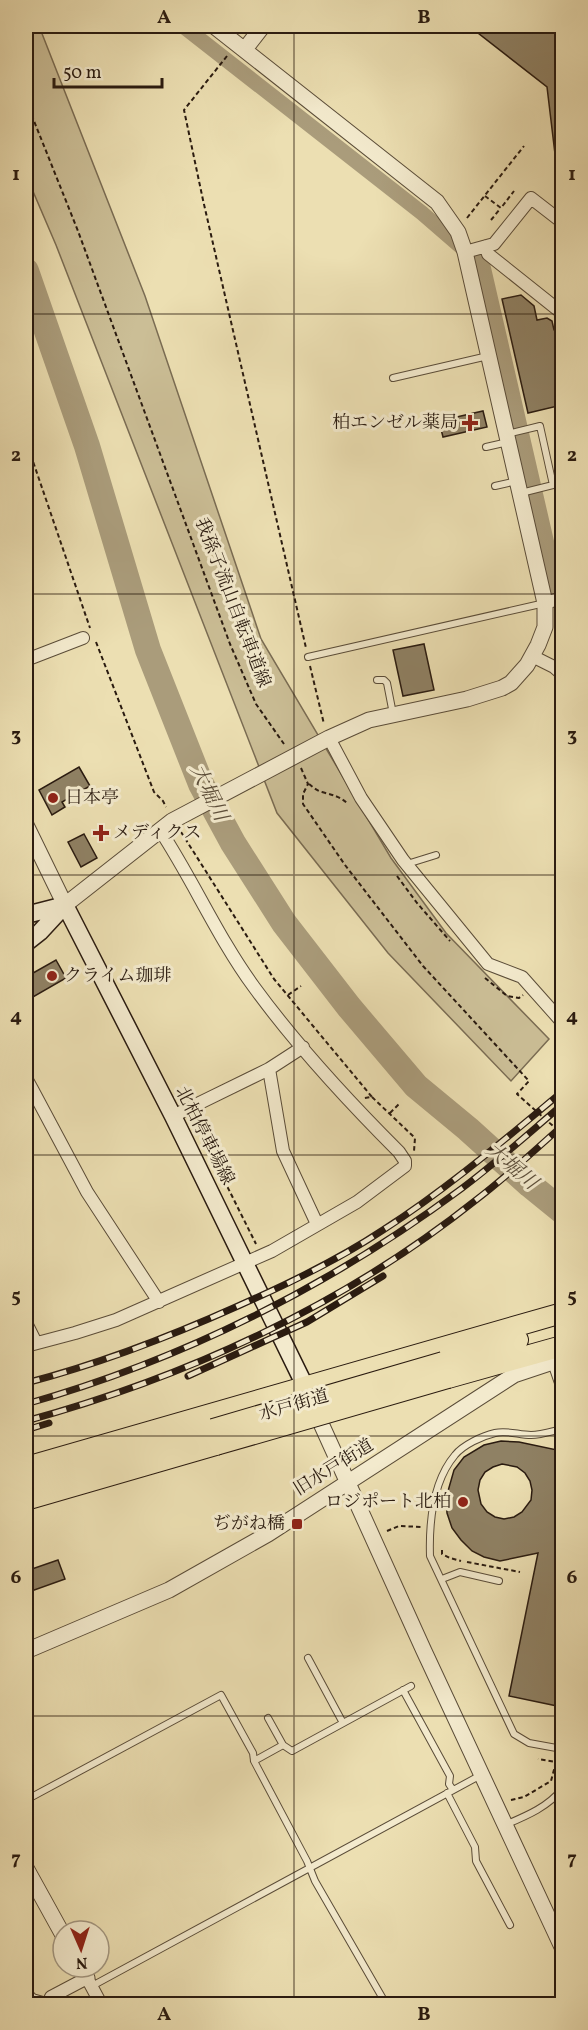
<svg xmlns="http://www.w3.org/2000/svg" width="588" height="2030" viewBox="0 0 588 2030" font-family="Vollkorn,'Noto Serif JP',serif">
	<rect width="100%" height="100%" fill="#ecdfb2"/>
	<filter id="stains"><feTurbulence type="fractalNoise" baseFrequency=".00333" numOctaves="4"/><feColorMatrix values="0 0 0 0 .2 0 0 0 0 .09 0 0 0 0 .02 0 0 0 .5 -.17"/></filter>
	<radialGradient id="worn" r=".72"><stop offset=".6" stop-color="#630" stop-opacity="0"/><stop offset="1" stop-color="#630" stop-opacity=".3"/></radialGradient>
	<!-- green -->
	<path fill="#cbbe96" stroke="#7a6c53" stroke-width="1.5" d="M26,26H39L145,296L261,639L391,858L446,933L549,1039L511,1081L388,953L277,813L56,245L26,175Z"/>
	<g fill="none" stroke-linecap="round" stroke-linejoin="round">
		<!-- canal -->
		<path stroke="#aa9c7b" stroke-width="15" d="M183,26L422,213L483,266L562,609"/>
		<!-- river -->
		<path stroke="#aa9c7b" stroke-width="26" d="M26,271L87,446L148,650L201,784L233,843L284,923L349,1007L416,1086L468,1129L530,1185L562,1211"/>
	</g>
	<!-- building -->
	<path fill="#8f8164" stroke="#2a1b10" stroke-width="1.5" fill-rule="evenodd" d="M469,26H562V153L555,154L547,87Z
		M521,295L534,306L537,320L547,318L552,321L554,330L562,332V405L528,413L502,299Z
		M483,411L487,427L443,437L439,421Z
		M424,644L434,690L403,696L393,650Z
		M79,767L90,786L62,802L65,807L52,815L39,790Z
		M84,834L97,858L81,867L68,842Z
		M56,960L66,978L26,1001V977Z
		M501,1441L519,1442L562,1451V1517L559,1529L562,1530V1707L509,1696L538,1553L500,1561L484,1557L472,1551L461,1540L452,1528L447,1513L446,1498L454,1470L464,1457L484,1445ZM502,1464L517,1467L525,1473L530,1481L532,1490L531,1500L522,1512L514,1517L504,1519L495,1517L487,1512L481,1504L478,1490L480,1480L485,1472L493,1467Z
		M58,1560L65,1579L26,1593V1571Z"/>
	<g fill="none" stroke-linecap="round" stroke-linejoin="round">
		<!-- service casing -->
		<g stroke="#5a4c38" stroke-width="8">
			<path id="service" d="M393,378L488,356
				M507,434L540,426L553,485L521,493
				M486,447L508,442
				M495,486L517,481
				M308,657L545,603
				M377,680H384L387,683L393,714
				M407,864L436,855
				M551,1363L562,1395
				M562,1429C553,1431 541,1435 531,1435C519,1435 507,1430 495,1433C482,1436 463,1445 455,1455C433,1481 429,1523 430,1556L514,1734L529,1743L562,1749
				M442,1579L460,1572L499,1581
				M308,1658L343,1723
				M403,1690L450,1776L449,1784L453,1790
				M283,1745L292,1751L411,1686
				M254,1761L283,1745L268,1718
				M447,1793L475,1847L476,1861L510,1925
				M26,1800L221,1695L253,1753L254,1761L307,1861L315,1881L386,2004
				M505,1825C526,1816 548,1807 562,1789
				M92,1986L481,1775"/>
		</g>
		<!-- minor casing -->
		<g stroke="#5a4c38" stroke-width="14">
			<path id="minor" d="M486,246L488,254L562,313
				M465,252L494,244L531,198L562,222
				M545,603L562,598
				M532,656L554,667L562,674
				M26,660L83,638
				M329,738L361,798L403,860L488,964L522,977L562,1022
				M269,1069L283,1151L317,1224
				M26,1078L32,1089
				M26,1095L32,1089L87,1192L159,1302
				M173,1116L269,1069L303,1047
				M26,1323L36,1343
				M26,1346L75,1333L116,1320L272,1251L357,1202L405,1166V1161L399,1152C348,1101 297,1046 254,987C218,938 193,880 160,830
				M26,1994L32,2000L46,2004
				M48,2004L51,1997L87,1978L101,2004"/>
		</g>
		<!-- tertiary casing -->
		<g stroke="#5a4c38" stroke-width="17">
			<path id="tertiary" d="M245,49L263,26
				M26,825L65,905L172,821L329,738L369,720L467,699L502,688L511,683L527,665L538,645L545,627V603L465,252L458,232L437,202L214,26
				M314,1408L424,1651L562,1947
				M26,1651L169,1590L268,1534L514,1375L562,1359
				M26,1868L63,1935
				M81,1967L87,1978"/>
		</g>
		<!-- secondary casing -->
		<g stroke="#2a1b10" stroke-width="19">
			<path id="secondary" d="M65,905L173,1116L305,1386
				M26,915L65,905
				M26,943L40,932L65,905"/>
		</g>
		<!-- trunk casing -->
		<g stroke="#2a1b10" stroke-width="22">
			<path id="trunk" d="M443,1362L518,1340
				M448,1378L562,1346
				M26,1467L562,1313
				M26,1483L213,1429
				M26,1500L216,1445"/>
		</g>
		<!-- path -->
		<path stroke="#2a1b10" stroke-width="2" stroke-dasharray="4.5 3" stroke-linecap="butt" d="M227,56L184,110L203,200L306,648
			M26,101L78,231L230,644L256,704L284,744
			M485,196L501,208L514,191
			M467,218L524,146
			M491,220L500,209
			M26,441L90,628
			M96,642L154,792L163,801L166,807
			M310,666L324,724
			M301,768L308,784L303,794V804L345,865L423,966L529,1081L517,1094L562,1134
			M309,784C313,787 317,791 322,792C332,795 340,796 348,804
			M181,832L274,979L372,1097L364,1098
			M397,876L417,903L450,941
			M485,978L507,996L519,998L523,995
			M288,995L301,986
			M372,1097L415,1138L414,1151
			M390,1113L399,1104
			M194,1120L256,1244
			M387,1531L399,1526L422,1527
			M442,1550V1554L450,1558L461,1561
			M467,1562L520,1572
			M511,1800L524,1797L551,1781L556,1762L538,1759"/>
		<!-- service -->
		<use href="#service" stroke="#f3eacd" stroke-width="6"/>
		<!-- minor -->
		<use href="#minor" stroke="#f3eacd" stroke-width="12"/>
		<!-- tertiary -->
		<use href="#tertiary" stroke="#f3eacd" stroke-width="15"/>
		<!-- secondary -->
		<use href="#secondary" stroke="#f3eacd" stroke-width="16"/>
		<!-- trunk -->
		<use href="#trunk" stroke="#ecdfb2" stroke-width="20"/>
		<!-- rail casing -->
		<g stroke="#2a1b10" stroke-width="7">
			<path id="rail" d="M188,1376L307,1322L383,1276
				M26,1383C99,1364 169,1337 238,1306C288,1284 338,1260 383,1230C447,1189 504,1140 562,1092
				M26,1404C182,1360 330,1286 461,1189C496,1163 529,1133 562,1105
				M26,1421C187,1377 344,1305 476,1200C506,1177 534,1151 562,1126
				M26,1430L49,1423"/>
		</g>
		<!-- rail -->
		<use href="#rail" stroke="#f3eacd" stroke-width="4.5" stroke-dasharray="14" stroke-linecap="butt"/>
		<!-- trunk-bridge casing -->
		<g stroke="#2a1b10" stroke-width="22" stroke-linecap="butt">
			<path id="trunk-bridge" d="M213,1429L443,1362
				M216,1445L448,1378"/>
		</g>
		<!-- trunk-bridge -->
		<use href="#trunk-bridge" stroke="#ecdfb2" stroke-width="20"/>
	</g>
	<!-- grid -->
	<path fill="none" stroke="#2a1b10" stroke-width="1.5" stroke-opacity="0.55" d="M294,26V2004M26,314H562M26,594H562M26,875H562M26,1155H562M26,1436H562M26,1716H562"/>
	<!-- markers -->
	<g fill="#8f2418" stroke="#f3eacd" stroke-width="2">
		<path d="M467 414h6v6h6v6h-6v6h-6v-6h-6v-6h6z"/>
		<circle cx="53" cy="798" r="6"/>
		<path d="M98 824h6v6h6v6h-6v6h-6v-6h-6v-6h6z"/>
		<circle cx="52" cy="976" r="6"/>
		<circle cx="463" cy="1502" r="6"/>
		<rect x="291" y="1518" width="12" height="12" rx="3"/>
	</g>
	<g text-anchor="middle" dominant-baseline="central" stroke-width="6" stroke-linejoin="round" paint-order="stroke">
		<!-- poi labels -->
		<g font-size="18" fill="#2a1b10" stroke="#f3eacd" text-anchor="end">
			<text x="458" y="423">柏エンゼル薬局</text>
			<text x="65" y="798" text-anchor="start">日本亭</text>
			<text x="113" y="833" text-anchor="start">メディクス</text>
			<text x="64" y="976" text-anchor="start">クライム珈琲</text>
			<text x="451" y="1502">ロジポート北柏</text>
			<text x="285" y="1524">ぢがね橋</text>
		</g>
		<!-- street labels -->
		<g font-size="18" fill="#2a1b10" stroke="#f3eacd">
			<text transform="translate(232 603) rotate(69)">我孫子流山自転車道線</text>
			<text transform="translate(204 1136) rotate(63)">北柏停車場線</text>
			<text transform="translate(294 1406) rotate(-16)">水戸街道</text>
			<text transform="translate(334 1468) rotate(-32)">旧水戸街道</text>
		</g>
		<!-- water labels -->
		<g font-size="20" font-style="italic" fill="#5d4f3b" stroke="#f3eacd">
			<text transform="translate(208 793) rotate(64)">大堀川</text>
			<text transform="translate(511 1167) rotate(40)">大堀川</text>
		</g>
	</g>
	<!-- margin -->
	<rect width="588" height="2030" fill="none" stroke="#ecdfb2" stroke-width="66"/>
	<!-- north arrow -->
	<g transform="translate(81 1949) rotate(177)"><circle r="28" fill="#f3eacd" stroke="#a39781" stroke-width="1.5"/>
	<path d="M0-4.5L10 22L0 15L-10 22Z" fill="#8f2418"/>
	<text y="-9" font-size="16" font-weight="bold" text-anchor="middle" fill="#2a1b10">N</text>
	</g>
	<!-- scale -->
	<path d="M54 78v9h108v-9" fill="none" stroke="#2a1b10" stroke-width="3"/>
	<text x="63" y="78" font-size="18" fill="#2a1b10" stroke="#f3eacd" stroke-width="4.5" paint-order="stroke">50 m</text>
	<rect x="33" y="33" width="522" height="1964" fill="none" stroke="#2a1b10" stroke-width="2"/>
	<g font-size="20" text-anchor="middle" font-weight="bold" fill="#2a1b10">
		<text x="164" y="23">A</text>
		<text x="424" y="23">B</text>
		<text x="16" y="180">1</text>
		<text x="572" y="180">1</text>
		<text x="16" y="461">2</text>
		<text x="572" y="461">2</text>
		<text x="16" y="741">3</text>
		<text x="572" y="741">3</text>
		<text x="16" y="1022">4</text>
		<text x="572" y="1022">4</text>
		<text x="16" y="1302">5</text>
		<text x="572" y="1302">5</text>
		<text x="16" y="1583">6</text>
		<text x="572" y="1583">6</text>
		<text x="16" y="1864">7</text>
		<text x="572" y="1864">7</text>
		<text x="164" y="2020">A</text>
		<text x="424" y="2020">B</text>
	</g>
	<rect width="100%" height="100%" filter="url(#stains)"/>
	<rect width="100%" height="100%" fill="url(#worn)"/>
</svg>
